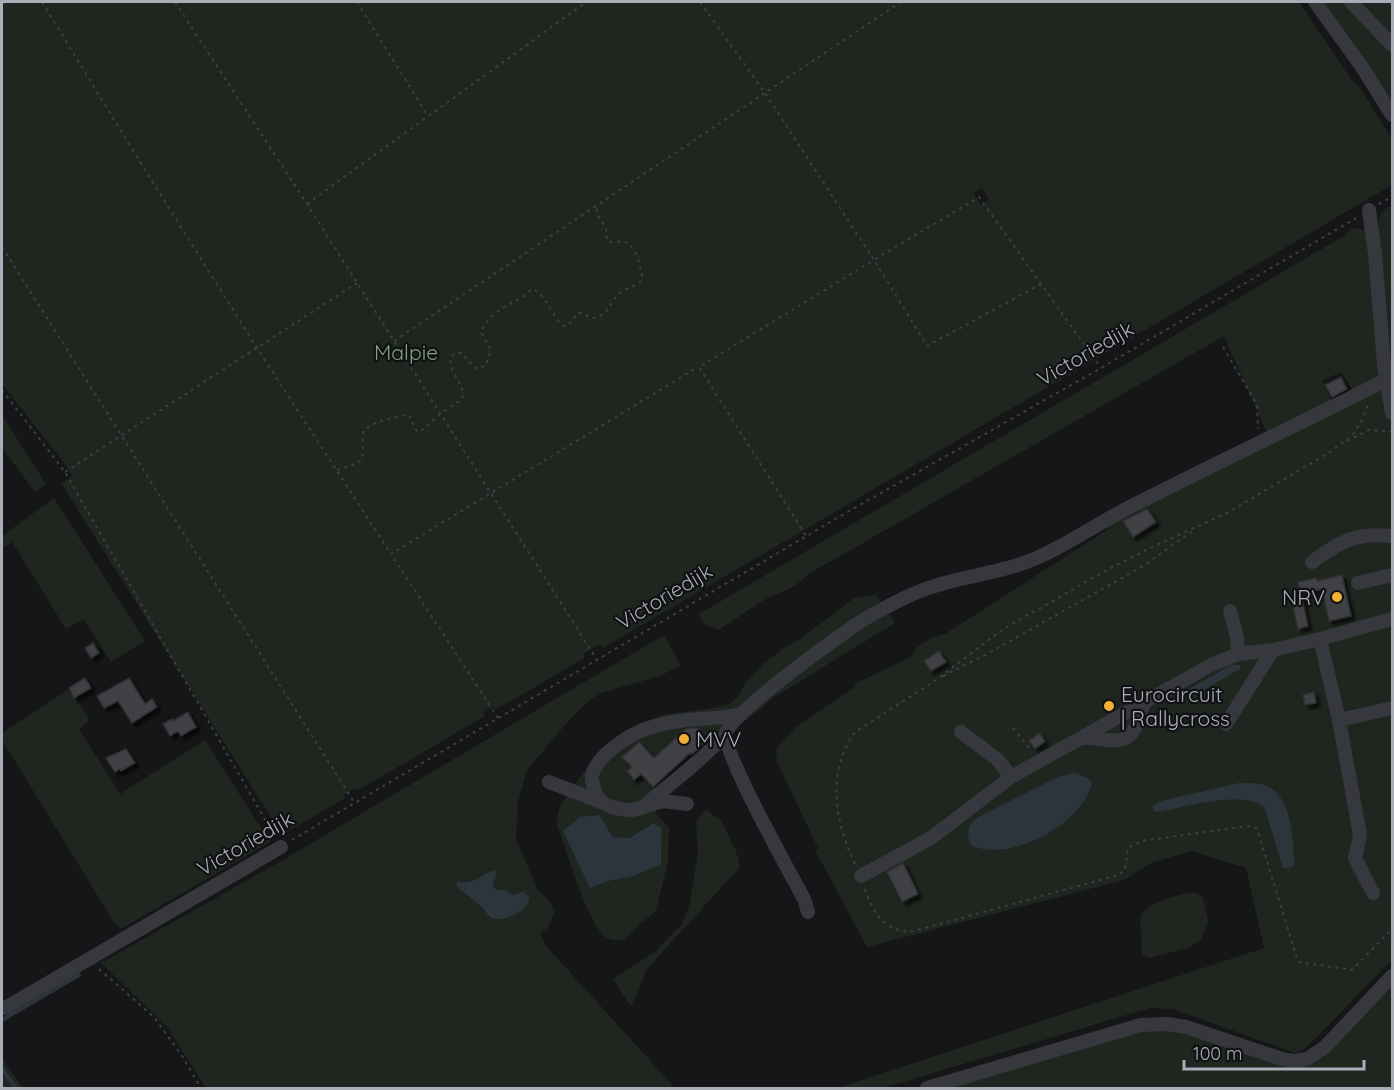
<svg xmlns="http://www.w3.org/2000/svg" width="1394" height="1090" viewBox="0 0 1394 1090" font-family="Quicksand,sans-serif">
	<defs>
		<filter id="shadow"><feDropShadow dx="4" dy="4" stdDeviation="1.5" flood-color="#0009"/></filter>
	</defs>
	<rect width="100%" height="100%" fill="#161618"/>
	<!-- green -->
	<path fill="#1e261f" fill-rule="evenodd" d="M2,2H1299L1354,83L1361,89L1392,139V185L603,648L600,644L583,654L585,658L495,710L493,707L483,713L485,716L357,791L355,788L344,795L345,798L282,835L61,483L72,476L64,463L2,384ZM982,188L989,200L981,205L973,193Z
		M1320,2H1347L1392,51V107Z
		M1360,2H1392V38L1363,6Z
		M1392,205V960L1306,1048L1295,1053L1173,1009L1150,1008L883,1088H837L1264,948L1246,868L1191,851L1151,863L1124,880L867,947L815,850L818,848L776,760L777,747L797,726L855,687L856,683L911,657L917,647L933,637L945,634L1107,530L1111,521L1353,392L1341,372L1322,381L1332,402L1268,435L1224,336L807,575L795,586L762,601L719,630L704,624L699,614L1344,236L1352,228L1366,230L1378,228C1379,216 1381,211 1392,205Z
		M2,415L46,484L35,492L2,448Z
		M54,498L145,641L111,662L84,619L66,629L12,542L2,549V536Z
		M876,595L895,623L771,699L760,710L724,733L651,798L657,815L669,827L668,861L656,911L639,925L625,940C617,940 609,941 603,935C585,915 567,852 557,825V817L560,806L583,773L609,745L623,735L661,715L720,707L731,703L739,695L745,683L765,662L787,646L800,639L854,598ZM599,816L613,837L628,838L653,823L662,828L661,865L634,876L609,881L590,888Z
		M664,635L681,666L659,676L602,693L591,699L570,719L527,770L518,802L516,839L538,891L549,900L554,912L549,927L540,933L547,947L675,1088H206L167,1027L101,963L281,861ZM495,870L497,875L493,883L495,889L513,895L524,891L530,898L525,908L505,919L483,911L476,902L459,889V881L468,883Z
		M69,689L90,720L79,729L120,794L205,740L270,842L121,929L115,924L2,740V733Z
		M706,809L722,822L736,851L740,867L647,969L631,1007L613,979L653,953L682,924L689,906L698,853L696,821Z
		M1195,892L1203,897L1208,921L1202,939L1188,948L1149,958L1142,954L1140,915C1158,899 1171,896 1195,892Z
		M1392,983V1088H941L1122,1034L1164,1027L1299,1064Z
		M2,1058L23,1088H2Z"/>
	<!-- water -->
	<path fill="#2c353c" d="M1231,665H1240L1241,668L1197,694L1192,696L1187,694L1189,689Z
		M1075,773L1088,778L1092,783C1083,824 1009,864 971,845L968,839L969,826L978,817L1060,776Z
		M1239,783C1249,783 1262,782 1271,788C1292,801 1294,844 1294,866L1284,869L1282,866L1265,808C1244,789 1185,807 1159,812L1154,811L1152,807L1161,801Z
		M599,815L613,837L629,838L653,823L662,828L661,865L634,876L609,881L590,888L563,831L580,817Z
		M495,870L497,875L493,883L495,889L507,891L513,895L524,891L530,898C526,913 505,922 491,918L476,902L457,887L456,884L459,881C473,886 482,873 495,870Z"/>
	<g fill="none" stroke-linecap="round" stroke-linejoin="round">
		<!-- stream -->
		<path stroke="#2c353c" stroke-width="4" d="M2,1020L79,975
			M2,1069L16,1088"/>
	</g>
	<!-- building -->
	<path fill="#404145" stroke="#303034" stroke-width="1.5" filter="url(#shadow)" d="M1341,377L1347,389L1332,397L1325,385Z
		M1147,509L1156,522L1133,537L1123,521Z
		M1342,575L1351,616L1329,621L1322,589L1301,594L1298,582L1316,578L1317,581Z
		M1301,595L1308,626L1298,629L1291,597Z
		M93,643L99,653L91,658L85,648Z
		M939,651L946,662L931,671L924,661Z
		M85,678L91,688L74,698L69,688Z
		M129,678L145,704L152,699L157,707L132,723L118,701L104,708L97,696Z
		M1314,692L1316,703L1305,705L1303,695Z
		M188,712L196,727L181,736L178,731L170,736L163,724L172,719L173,721Z
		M697,728L706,738L703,741L704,743L692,754L690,753L653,787L641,774L634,780L627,771L632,767L622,757L639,742L654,758L686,729Z
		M1039,733L1045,741L1035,749L1029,741Z
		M126,749L135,763L121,771L120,769L115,772L106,758Z
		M903,863L918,894L902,902L887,872Z"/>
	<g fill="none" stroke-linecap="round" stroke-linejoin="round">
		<!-- path -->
		<path stroke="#3d3f44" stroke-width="2" stroke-dasharray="3 4.5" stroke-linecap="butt" d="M42,2L135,154L257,348L391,554
			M175,2L307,204L597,660
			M357,2L428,116
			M700,2L765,93L874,260L699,367L806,536
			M2,4L5,2
			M307,204L586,2
			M1379,204L1392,197
			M2,247L354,802
			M1041,284L927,346L874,260L979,197L1101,368
			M394,341L901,2
			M1223,347L1257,405L1258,429
			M2,390L65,472L275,837
			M1347,441L1369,430L1392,432
			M337,470C373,460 359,460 364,430L377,422L405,415H409L416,430L420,432L440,414L462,399C466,382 448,375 451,357L455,353H461L473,366L478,369L486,365L491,350L481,332C489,314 505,306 521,298C526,296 528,291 533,289C547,296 551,315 563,326C572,325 572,319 578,313H583L591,318C608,318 609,302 620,293C627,287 635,287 642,280C642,270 637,249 627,243C622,240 613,243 607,241L606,228L598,216L596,206
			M65,472L357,283
			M943,676L987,654L1143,566L1194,530
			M498,718L391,554L698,367
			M1013,728L1032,751
			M292,840L837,518L1101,368L1356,218
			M855,864C835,822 826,773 855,732L936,680L1002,630L1105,571L1150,548L1227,513L1330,452L1352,436L1361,422L1369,403
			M865,889C873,912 883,930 910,932L1119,875L1125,869L1128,848L1141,841L1249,826L1256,828L1258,832L1298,962L1352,970L1392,929
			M99,969L154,1017L182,1056L201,1088"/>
		<!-- minor -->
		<path stroke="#37383d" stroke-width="14" d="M1315,2L1362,67L1392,115
			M1351,2L1392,45
			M1369,210L1375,254L1384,364L1392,413
			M1312,562C1341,541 1356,532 1392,536
			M1358,583L1392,575
			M1230,611L1237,637L1238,654
			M1339,720L1320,639L1392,619
			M1226,724L1273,650
			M961,732L998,760L1011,777
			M726,735L697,762L643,807C632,813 608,809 600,800C597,797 595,792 594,788C593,784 591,779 592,775C597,756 626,737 643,730C674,717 709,721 742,714
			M1081,738C1098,736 1124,750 1135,728C1139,719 1139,710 1146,702
			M549,782L601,802
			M646,806L663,801L687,804
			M861,876L931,838L1011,777L1211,665L1238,654L1273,650L1320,639
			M1373,893L1355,858L1360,835L1339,720L1392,708
			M808,912L804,899C791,874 722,752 726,733C731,713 845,631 868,617C886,607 904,597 923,590C961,575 1003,574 1041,556C1069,543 1096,525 1124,510C1210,466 1299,424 1386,380
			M2,1008H5L281,847
			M927,1088L1141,1025L1167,1024L1186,1027L1282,1059L1293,1061L1307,1059L1325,1047L1392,976"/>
	</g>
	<!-- markers -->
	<g fill="#f2b134" stroke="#111113" stroke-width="2">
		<circle cx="1337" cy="597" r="6"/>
		<circle cx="1109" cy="706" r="6"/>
		<circle cx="684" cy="739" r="6"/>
	</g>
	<g text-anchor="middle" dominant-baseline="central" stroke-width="4.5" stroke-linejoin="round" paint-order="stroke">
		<!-- park labels -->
		<g font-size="21" fill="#7fa381" stroke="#111113">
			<text x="406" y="352">Malpie</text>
		</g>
		<!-- street labels -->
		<g font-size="21" fill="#a8adb8" stroke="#111113">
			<text transform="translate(1085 353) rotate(-30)">Victoriedijk</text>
			<text transform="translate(664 596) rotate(-31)">Victoriedijk</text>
			<text transform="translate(245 843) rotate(-30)">Victoriedijk</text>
		</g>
		<!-- poi labels -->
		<g font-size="21" fill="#a8adb8" stroke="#111113" text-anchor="start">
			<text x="1325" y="597" text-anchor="end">NRV</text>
			<text x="1121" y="694">Eurocircuit<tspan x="1121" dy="24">| Rallycross</tspan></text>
			<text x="696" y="739">MVV</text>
		</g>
	</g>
	<!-- border -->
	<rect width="1394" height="1090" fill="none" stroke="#a8adb8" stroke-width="6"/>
	<!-- scale -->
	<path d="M1184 1060v9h180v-9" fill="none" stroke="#a8adb8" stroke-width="3"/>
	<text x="1193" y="1060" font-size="18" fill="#a8adb8" stroke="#111113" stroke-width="4.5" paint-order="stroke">100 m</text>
</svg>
